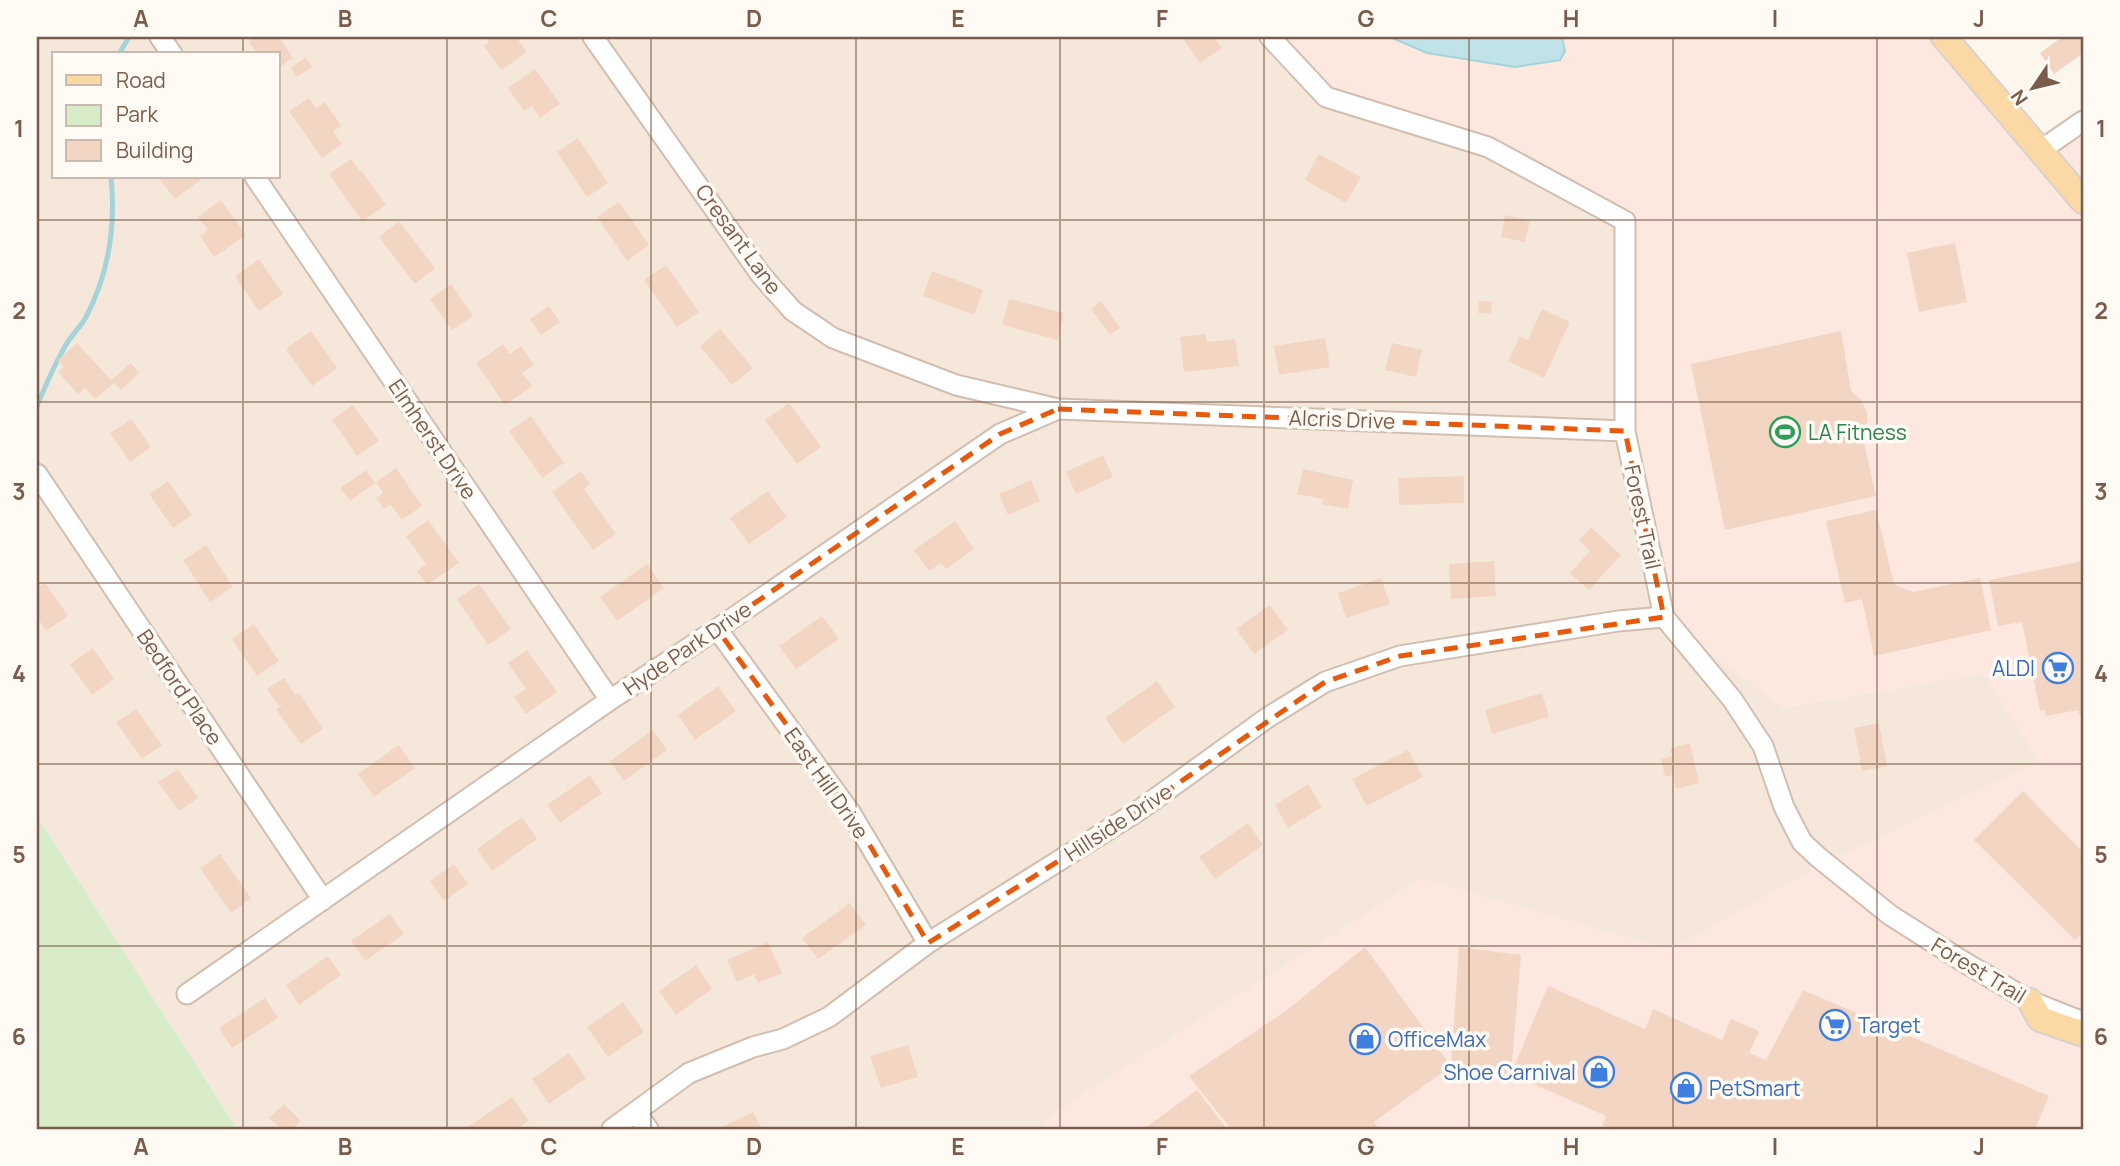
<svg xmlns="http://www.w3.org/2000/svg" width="2120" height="1166" viewBox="0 0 2120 1166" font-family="Manrope,sans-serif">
	<rect width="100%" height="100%" fill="#fdf6ec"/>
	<!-- residential -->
	<path fill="#f5e8da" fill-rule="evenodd" d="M37,37H1270L1488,147L1625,221L1783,708L1983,673L2040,761L1670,950L1421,879L1057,1111L1039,1129H237L37,816ZM54,54H278V177H54Z"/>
	<!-- commercial -->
	<path fill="#fde8e0" d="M1270,37H1944L2041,150L2083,121V1129H1039L1057,1111L1421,879L1670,950L1824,863L2040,761L1983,673L1783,708L1664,617L1625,431V221L1488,147L1326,97Z"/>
	<!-- green -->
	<path fill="#d8ecc9" d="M37,816L237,1129H37Z"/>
	<!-- water -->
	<path fill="#bfe3e8" stroke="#a5d3da" stroke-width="2" d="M1390,37H1562L1565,51L1560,60L1515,67L1427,53Z"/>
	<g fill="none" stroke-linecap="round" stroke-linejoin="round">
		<!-- stream -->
		<path stroke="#a5d3da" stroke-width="5" d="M119,54L129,37
			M37,406C46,384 55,363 67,343C73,334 81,326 86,317C109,273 116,226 111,177"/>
	</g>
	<!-- building -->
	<path fill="#f3d5c3" d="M249,37H285L281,40L293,58L278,69V54H258L249,42L251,40Z
		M485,37H516L527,52L501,70L484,46L489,43Z
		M1182,37H1214L1222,48L1200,63Z
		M2062,37H2083V53L2054,74L2040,53Z
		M306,57L312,67L297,77L291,68Z
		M535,69L560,104L540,118L532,106L524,111L508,88Z
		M309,98L316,108L325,102L341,126L333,132L342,144L322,158L289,111Z
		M578,138L608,183L587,197L557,152Z
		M1319,154L1361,177L1346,203L1305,180Z
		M351,159L360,172L362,171L386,205L362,221L329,174Z
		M158,177H202L203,178L175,199Z
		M221,200L246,235L214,257L200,236L208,230L198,217Z
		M619,202L649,245L627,261L597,217Z
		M1505,215L1530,220L1525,242L1501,237Z
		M399,221L435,268L415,284L379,237Z
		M1955,243L1967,302L1919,312L1907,253Z
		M259,259L283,294L259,311L235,276Z
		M666,265L699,312L677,327L644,280Z
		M932,271L983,290L974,315L923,296Z
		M451,284L473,316L452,330L430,299Z
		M1009,299L1064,313L1058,340L1002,325Z
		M1101,301L1120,328L1110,335L1091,309Z
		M1479,301L1492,302L1491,314L1478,313Z
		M549,306L560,322L541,335L530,319Z
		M1542,309L1570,322L1544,378L1508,361L1520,336L1528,340Z
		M720,329L753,368L732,385L700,346Z
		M311,331L337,368L312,386L286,349Z
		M1841,331L1851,391L1861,400L1867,412V426L1863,438L1876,496L1725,530L1691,364Z
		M1206,334L1207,342L1235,339L1239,366L1184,372L1180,337Z
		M1325,338L1330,367L1279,375L1274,346Z
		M77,343L111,380L131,363L139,373L121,390L114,383L95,399L85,388L78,394L58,372L64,367L58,360Z
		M1392,343L1422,350L1416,377L1385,370Z
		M503,344L510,354L521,346L534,365L522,373L532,386L505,405L476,363Z
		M789,403L821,447L797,464L765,420Z
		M353,405L379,441L357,456L332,420Z
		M531,416L564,463L542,478L509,431Z
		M131,419L151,447L130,462L110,433Z
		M1103,455L1113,477L1076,494L1066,472Z
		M396,468L422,506L402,520L390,504L384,509L376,498L383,493L376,482Z
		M1303,469L1353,480L1348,509L1322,504L1323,499L1297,494Z
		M366,470L375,483L350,501L340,488Z
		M581,471L590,484L584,489L616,534L593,550L552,492Z
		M1464,476V503L1399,505L1398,478Z
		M1031,480L1040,501L1008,515L999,494Z
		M168,481L192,515L173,528L149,494Z
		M768,491L787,517L749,544L730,518Z
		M1876,510L1894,584L1913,592L1980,578L1991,630L1874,656L1862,599L1845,603L1826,521Z
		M428,520L459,563L427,585L417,571L426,564L406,536Z
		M955,521L974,549L946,569L941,563L929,571L914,550Z
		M1591,527L1621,555L1589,590L1570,573L1590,551L1579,540Z
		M206,545L233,587L210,602L183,560Z
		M1494,561L1496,596L1451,599L1449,564Z
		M2083,561V714L2079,715L2078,710L2046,716L2044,710L2040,711L2022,622L1998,626L1989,580Z
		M647,564L664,588L617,621L600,597Z
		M1381,578L1390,604L1346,618L1338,593Z
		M45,583L68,616L46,631L37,617V588Z
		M479,584L511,629L488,645L457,599Z
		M1270,605L1288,630L1254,654L1236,629Z
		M822,616L839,639L796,669L779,646Z
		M254,624L279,661L257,676L232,639Z
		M93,648L114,679L92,695L70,664Z
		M527,650L557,692L526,714L514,697L526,689L508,663Z
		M284,678L295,695L299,693L323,729L301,744L276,709L289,700L279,706L267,689Z
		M1157,681L1175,707L1123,744L1105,718Z
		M718,686L736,711L695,740L678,715Z
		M1542,693L1549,717L1492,734L1485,710Z
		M136,709L162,745L142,759L116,722Z
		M1879,723L1887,766L1862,771L1854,728Z
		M653,730L667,750L624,781L610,761Z
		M1690,743L1699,783L1676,789L1673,775L1665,777L1661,759L1672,756L1670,748Z
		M399,745L415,768L374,797L358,774Z
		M1408,750L1423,777L1367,806L1352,779Z
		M178,769L198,798L179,811L158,782Z
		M590,775L602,793L560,823L547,805Z
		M1308,784L1322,807L1288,828L1275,805Z
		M2023,791L2083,852V932L2075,940L1974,840Z
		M522,817L537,839L492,871L477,849Z
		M1248,823L1263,845L1215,879L1199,857Z
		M220,854L251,898L231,913L200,868Z
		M454,864L468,884L444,901L430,881Z
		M850,903L866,925L818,959L802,938Z
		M390,914L404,934L365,961L351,941Z
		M768,942L782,973L758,983L754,974L737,982L727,960Z
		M1365,947L1451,1066L1374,1122L1379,1129H1231L1189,1076L1287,1010Z
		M1459,947L1521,955L1511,1074L1451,1066Z
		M328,956L341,975L299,1005L286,985Z
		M696,965L712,989L676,1015L659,991Z
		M1548,986L1645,1029L1653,1009L1722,1040L1731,1019L1759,1031L1749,1053L1766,1060L1803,990L2049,1096L2035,1129H1611L1602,1125L1606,1116L1511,1074Z
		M265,998L278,1018L232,1048L219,1028Z
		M623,1002L644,1032L608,1057L587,1027Z
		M908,1045L918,1077L881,1088L870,1056Z
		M569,1053L586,1078L549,1104L532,1079Z
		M1197,1090L1227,1129H1144Z
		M512,1097L529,1121L517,1129H465Z
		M284,1104L301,1121L292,1129H281L269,1118Z
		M753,1112L762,1129H718Z"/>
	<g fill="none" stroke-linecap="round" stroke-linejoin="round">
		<!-- minor casing -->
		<g stroke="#d1beb0" stroke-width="23">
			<path id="minor" d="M160,37L172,54
				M593,37L761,275L793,311L833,338L956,385L1058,409L1625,431
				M1270,37L1326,97L1488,147L1625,221V431L1664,617L1732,699L1763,746L1784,807L1802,842L1818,857L1890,915L1964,962L2030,1001L2083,1022
				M2041,150L2083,121
				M255,177L610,700
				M37,474L323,900
				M717,629L850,812L928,943
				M187,994L610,700L717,629L1000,434L1058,409
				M636,1112L648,1129
				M612,1129L689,1073L753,1047L783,1039L829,1017L928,943L1138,811L1267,718L1325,682L1400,656L1618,621L1664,617"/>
		</g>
		<!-- major casing -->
		<g stroke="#dad1cd" stroke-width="28">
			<path id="major" d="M1944,37L2083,201
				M2030,1001L2040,1019L2083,1034"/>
		</g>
		<!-- minor -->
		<use href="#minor" stroke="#fff" stroke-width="19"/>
		<!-- major -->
		<use href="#major" stroke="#fbd9a5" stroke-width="24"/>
	</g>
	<!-- marked area -->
	<path fill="none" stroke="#e8590c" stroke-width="5" stroke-dasharray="14 9" stroke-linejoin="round" d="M1058,409L1625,431L1664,617L1400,656L1325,682L1138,811L928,943L850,812L717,629L1000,434Z"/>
	<!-- grid -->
	<path fill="none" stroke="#7a5c4d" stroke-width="2" stroke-opacity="0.55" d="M243,37V54M447,37V1129M651,37V1129M856,37V1129M1060,37V1129M1264,37V1129M1469,37V1129M1673,37V1129M1877,37V1129M243,177V1129M37,220H2083M37,402H2083M37,583H2083M37,764H2083M37,946H2083"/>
	<!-- icons -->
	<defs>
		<g id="stadium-ring" transform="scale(1.575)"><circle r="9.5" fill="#fffaf3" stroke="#2e9e5b" stroke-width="1.5"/><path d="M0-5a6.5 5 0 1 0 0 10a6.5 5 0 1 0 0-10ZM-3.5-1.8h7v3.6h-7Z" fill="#2e9e5b"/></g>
		<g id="supermarket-ring" transform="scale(1.575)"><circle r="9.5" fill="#fffaf3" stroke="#3f7fe0" stroke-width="1.5"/><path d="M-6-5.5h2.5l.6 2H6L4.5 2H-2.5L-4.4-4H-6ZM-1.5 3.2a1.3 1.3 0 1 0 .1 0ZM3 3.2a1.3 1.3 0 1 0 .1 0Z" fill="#3f7fe0"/></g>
		<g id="shop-ring" transform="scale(1.575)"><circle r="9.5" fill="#fffaf3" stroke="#3f7fe0" stroke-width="1.5"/><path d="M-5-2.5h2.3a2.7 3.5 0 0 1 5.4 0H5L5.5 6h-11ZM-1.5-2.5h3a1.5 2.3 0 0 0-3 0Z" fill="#3f7fe0"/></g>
	</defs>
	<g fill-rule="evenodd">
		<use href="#stadium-ring" x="1785" y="432"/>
		<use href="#supermarket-ring" x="2058" y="668"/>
		<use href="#supermarket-ring" x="1835" y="1025"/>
		<use href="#shop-ring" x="1365" y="1039"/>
		<use href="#shop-ring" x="1599" y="1072"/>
		<use href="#shop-ring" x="1686" y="1088"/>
	</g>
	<g text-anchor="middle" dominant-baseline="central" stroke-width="7" stroke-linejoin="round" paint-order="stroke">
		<!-- street labels -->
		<g font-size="21" fill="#7a5c4d" stroke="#fffaf3">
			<text transform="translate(739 239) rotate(54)">Cresant Lane</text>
			<text transform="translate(1342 419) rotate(2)">Alcris Drive</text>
			<text transform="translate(433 439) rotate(56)">Elmherst Drive</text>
			<text transform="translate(1643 517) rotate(78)">Forest Trail</text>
			<text transform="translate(687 648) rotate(-34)">Hyde Park Drive</text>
			<text transform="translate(180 687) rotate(56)">Bedford Place</text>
			<text transform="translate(827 783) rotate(55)">East Hill Drive</text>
			<text transform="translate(1118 822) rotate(-33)">Hillside Drive</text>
			<text transform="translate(1979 970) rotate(31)">Forest Trail</text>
		</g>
		<!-- leisure labels -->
		<g font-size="21" fill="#27864d" stroke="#fffaf3" text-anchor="start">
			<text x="1808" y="432">LA Fitness</text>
		</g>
		<!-- shop labels -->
		<g font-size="21" fill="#366cbe" stroke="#fffaf3" text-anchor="start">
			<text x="2035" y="668" text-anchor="end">ALDI</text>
			<text x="1858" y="1025">Target</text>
			<text x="1388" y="1039">OfficeMax</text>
			<text x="1576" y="1072" text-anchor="end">Shoe Carnival</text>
			<text x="1709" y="1088">PetSmart</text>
		</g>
	</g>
	<!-- border -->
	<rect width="2120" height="1166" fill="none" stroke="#fffaf3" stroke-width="77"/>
	<!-- legend -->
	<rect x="52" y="52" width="228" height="126" fill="#fffaf3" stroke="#cabbb1" stroke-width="2"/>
	<rect x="66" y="75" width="35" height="10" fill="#fbd9a5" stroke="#cabbb1" stroke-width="2"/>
	<text x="116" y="88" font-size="21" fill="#7a5c4d">Road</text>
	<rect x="66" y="105" width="35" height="21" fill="#d8ecc9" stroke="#cabbb1" stroke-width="2"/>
	<text x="116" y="122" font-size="21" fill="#7a5c4d">Park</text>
	<rect x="66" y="140" width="35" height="21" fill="#f3d5c3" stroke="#cabbb1" stroke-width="2"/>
	<text x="116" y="158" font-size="21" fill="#7a5c4d">Building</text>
	<!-- north arrow -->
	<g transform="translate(2033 88) rotate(235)" stroke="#fffaf3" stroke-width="5" paint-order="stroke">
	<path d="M0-5L12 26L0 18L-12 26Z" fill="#7a5c4d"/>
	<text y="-10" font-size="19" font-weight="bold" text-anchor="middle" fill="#7a5c4d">N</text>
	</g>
	<rect x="38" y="38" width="2044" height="1090" fill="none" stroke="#7a5c4d" stroke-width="2.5"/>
	<g font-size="23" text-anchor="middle" font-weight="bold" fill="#7a5c4d">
		<text x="141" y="27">A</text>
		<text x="345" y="27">B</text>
		<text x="549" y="27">C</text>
		<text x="754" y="27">D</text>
		<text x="958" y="27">E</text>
		<text x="1162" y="27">F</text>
		<text x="1366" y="27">G</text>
		<text x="1571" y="27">H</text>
		<text x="1775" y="27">I</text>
		<text x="1979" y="27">J</text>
		<text x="19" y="137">1</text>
		<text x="2101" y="137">1</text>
		<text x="19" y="319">2</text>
		<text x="2101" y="319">2</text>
		<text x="19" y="500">3</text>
		<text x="2101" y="500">3</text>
		<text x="19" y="682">4</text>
		<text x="2101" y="682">4</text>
		<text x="19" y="863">5</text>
		<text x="2101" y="863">5</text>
		<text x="19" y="1045">6</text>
		<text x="2101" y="1045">6</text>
		<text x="141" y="1155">A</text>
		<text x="345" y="1155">B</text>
		<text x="549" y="1155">C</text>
		<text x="754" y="1155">D</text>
		<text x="958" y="1155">E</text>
		<text x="1162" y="1155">F</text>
		<text x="1366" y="1155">G</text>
		<text x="1571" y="1155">H</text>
		<text x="1775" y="1155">I</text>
		<text x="1979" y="1155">J</text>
	</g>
</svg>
